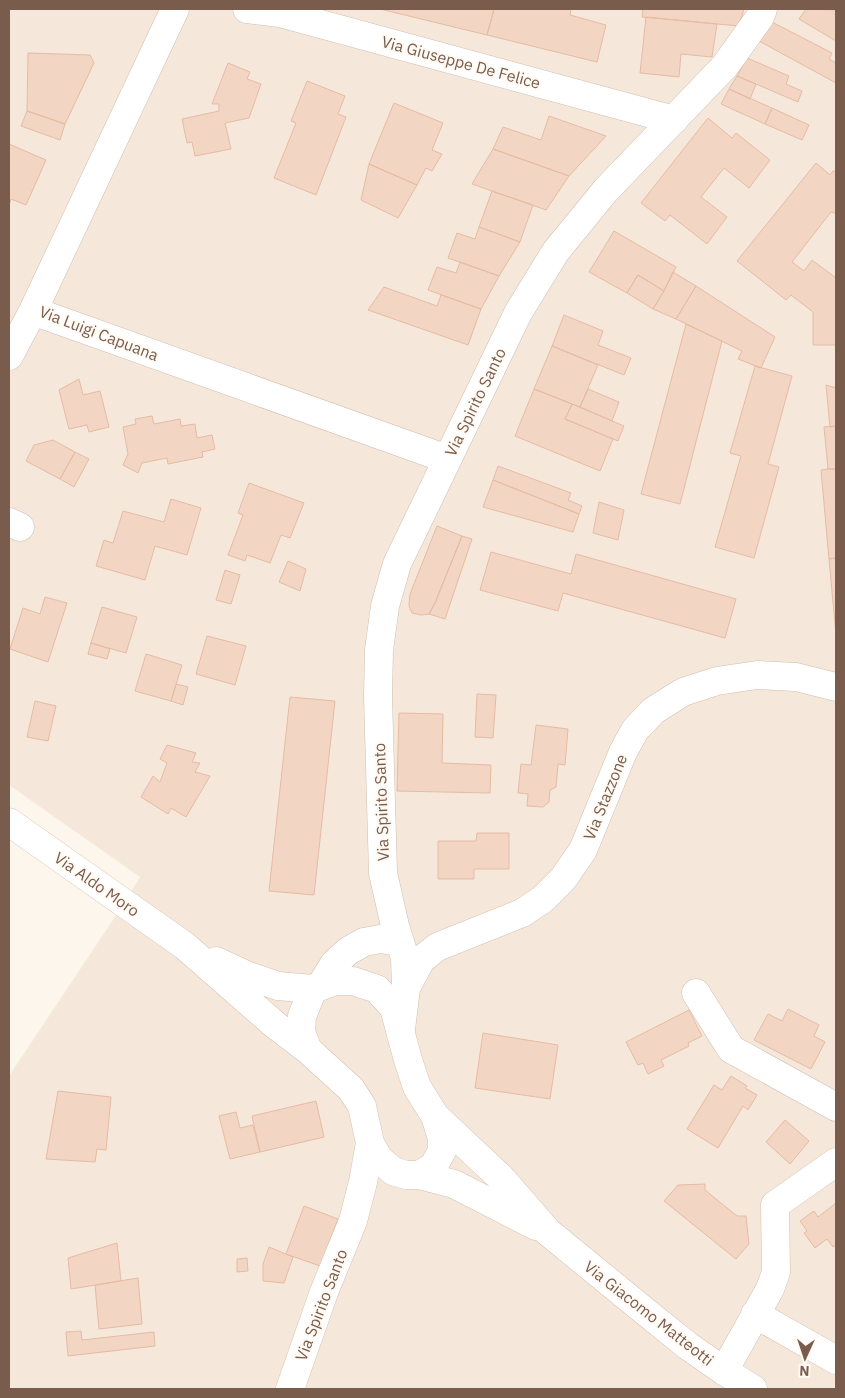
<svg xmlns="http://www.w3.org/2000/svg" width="845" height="1398" viewBox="0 0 845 1398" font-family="'IBM Plex Sans',sans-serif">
	<rect width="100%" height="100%" fill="#fdf6ec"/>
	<!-- residential -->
	<path fill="#f5e8da" d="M9,9H836V1389H9V1076L111,923L140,877L9,785Z"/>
	<!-- building -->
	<path fill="#f3d5c3" stroke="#e6bba3" d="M380,9H494L487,35Z
		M494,9H571L570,15L606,25L597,62L487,35Z
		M643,9H744L739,26L642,17Z
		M806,9L836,10V41L799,19Z
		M646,17L717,24L712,57L681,54L679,77L640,73Z
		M770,21L832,53L829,59L836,63V83L759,41Z
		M28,53L90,55L94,63L65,124L27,111Z
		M747,58L789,76L786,84L802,91L798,102L737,76Z
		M228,63L250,72L247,79L261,84L249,118L225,123L231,149L195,156L192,142L187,143L182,119L219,111V104H212Z
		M737,76L756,84L750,99L729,89Z
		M307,81L345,96L338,114L346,117L316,195L274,178L296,123L291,121Z
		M729,89L772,108L765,124L721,104Z
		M394,103L443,123L432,150L442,154L432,171L426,168L417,185L369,164Z
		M772,108L809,125L802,140L765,124Z
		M27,111L65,124L60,140L21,126Z
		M549,116L606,136L569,176L493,149L503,127L541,140Z
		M708,118L732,138L736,133L770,160L749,188L724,168L701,197L727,217L707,244L670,215L665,221L641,203Z
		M9,144L46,160L26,205L11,199L9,206Z
		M493,149L569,176L546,210L472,184Z
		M816,163L830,175L833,171L836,172V213L831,212L792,262L804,271L812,260L836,278V345H813V312L791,295L786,300L737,261Z
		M369,164L417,185L398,218L361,200Z
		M492,191L533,205L520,242L479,227Z
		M479,227L520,242L499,276L448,258L457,233L475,239Z
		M614,231L676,267L664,291L638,275L627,293L589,272Z
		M460,262L499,276L481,309L428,290L437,267L456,273Z
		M673,272L696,286L676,319L653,309L664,291Z
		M638,275L664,291L653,309L627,293Z
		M696,286L775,337L761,368L738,359L742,351L676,319Z
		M384,287L437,306L441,295L481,309L468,345L368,310Z
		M564,315L603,331L598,345L631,358L624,375L552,346Z
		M686,324L722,341L680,504L641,494Z
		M552,346L598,365L580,407L534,389Z
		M755,366L792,376L768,464L779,467L754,558L715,547L741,456L730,453Z
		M79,379L83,395L100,391L109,427L89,432L87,425L69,429L59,390Z
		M826,385L836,388V426L830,427Z
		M534,389L572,404L565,419L613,439L600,471L515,436Z
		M588,389L619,402L612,421L580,407Z
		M572,404L624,426L618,441L565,419Z
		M152,416L154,424L180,419L181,426L195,424L197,438L212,435L215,449L202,452L203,457L168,464L167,458L142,463L138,473L123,465L128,454L123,427L136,424L135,419Z
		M836,426V469H828L824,427Z
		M53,440L75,452L60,479L26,461L34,445Z
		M75,452L89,459L74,487L60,479Z
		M498,466L571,493L568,500L582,506L579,514L493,480Z
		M828,469H836V558L829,559L821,470Z
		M493,480L579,514L573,532L483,507Z
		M249,483L304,503L290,538L281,535L270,563L247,555L245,561L228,555L243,515L238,513Z
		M171,499L201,508L187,555L155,546L145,580L96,566L104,540L113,543L123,511L164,522Z
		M599,502L624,510L618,540L593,533Z
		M437,526L462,536L435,603L429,614L421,615L412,613L409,606L410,594Z
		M462,536L472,539L445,619L429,614L435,603Z
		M491,552L571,574L576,554L736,599L725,638L563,593L558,611L480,590Z
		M836,558V635L829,559Z
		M288,561L306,569L300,591L279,582Z
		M225,570L240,575L231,604L216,600Z
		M45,597L67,603L48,662L10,649L23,608L40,614Z
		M102,607L137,617L126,653L91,643Z
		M207,636L246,646L235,685L196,674Z
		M91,643L110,649L107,659L88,654Z
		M146,654L182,665L171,701L135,691Z
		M176,684L188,687L183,705L171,701Z
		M477,694L496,695L493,738L475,737Z
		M290,697L335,701L314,895L269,891Z
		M35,701L56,706L48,741L27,737Z
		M399,713L443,714L442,763L491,765L490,793L397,791Z
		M536,725L568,729L565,765L558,764L556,787L550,790L549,802L543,807L527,806L528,794L518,793L521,764L531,765Z
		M167,745L196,753L192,762L200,763L195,772L210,776L186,817L171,808L168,814L141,797L153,776L160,782L167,763L160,759Z
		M477,833H509V869H474V879H438V841H476Z
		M788,1009L819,1025L814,1036L825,1042L811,1069L754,1040L768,1014L782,1021Z
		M689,1010L702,1036L688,1043L689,1046L661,1060L664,1066L648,1074L643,1063L638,1065L626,1042Z
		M483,1033L558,1045L550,1099L475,1088Z
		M731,1076L747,1086L745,1088L757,1095L748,1110L743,1106L718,1148L687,1129L714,1085L722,1090Z
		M58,1091L111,1097L106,1150L97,1149L95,1162L46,1159Z
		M316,1101L324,1137L260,1152L252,1116Z
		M236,1112L240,1128L253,1125L260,1152L230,1159L219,1116Z
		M785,1120L809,1141L790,1164L766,1142Z
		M705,1184V1190L737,1216H746L749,1244L736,1259L664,1201L678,1185Z
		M836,1203V1245L833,1247L827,1239L815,1248L804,1233L807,1231L800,1221L814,1211L818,1217Z
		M304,1206L338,1219L320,1266L286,1254Z
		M117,1243L121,1281L71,1289L68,1258Z
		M269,1247L293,1257L284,1283L263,1281V1264Z
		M247,1258L248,1271L237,1272V1259Z
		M138,1278L142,1324L99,1329L95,1285Z
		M81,1331L82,1340L154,1332L155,1346L68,1356L66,1332Z"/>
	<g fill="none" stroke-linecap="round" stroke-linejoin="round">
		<!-- minor casing -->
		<g stroke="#d1beb0" stroke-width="29">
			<path id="minor" d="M175,9L33,311L447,459
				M9,356L33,311
				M9,522L20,527
				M406,988L421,960L437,947L522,913L543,899L563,879L583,850L623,752L635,730L653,711L683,692L717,681L757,675L796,677L836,687
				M696,993L731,1049L836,1107
				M755,1314L836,1360
				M724,1371L770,1289L776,1272L775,1205L836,1162"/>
		</g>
		<!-- tertiary casing -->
		<g stroke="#d1beb0" stroke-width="29">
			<path id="tertiary" d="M247,9L280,13L674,120
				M400,942L395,926L383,873L378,696L379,650L385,606L397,564L518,313L556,251L606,190L725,66L760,17L763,9
				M321,985L334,964L348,951L364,942L380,939L400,942L405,958L406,988L401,1029"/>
		</g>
		<!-- secondary casing -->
		<g stroke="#d6c0b0" stroke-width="29">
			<path id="secondary" d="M9,822L185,946L274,1024L308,1050
				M216,961L246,975L278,986L313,989
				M335,981H353L377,989L394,1008L408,1060L417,1087L435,1116L442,1138V1151L433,1167L419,1175H406L393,1171L379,1159L370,1143L362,1106L351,1089L308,1050L301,1032L302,1016L313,989Z
				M435,1116L501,1178L548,1232L647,1313L688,1346L724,1371L753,1389
				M419,1175L454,1184L536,1226
				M290,1389L324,1292L353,1221L363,1182L370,1143"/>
		</g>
		<!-- minor -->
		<use href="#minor" stroke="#fff" stroke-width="28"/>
		<!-- tertiary -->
		<use href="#tertiary" stroke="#fff" stroke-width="28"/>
		<!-- secondary -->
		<use href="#secondary" stroke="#fff" stroke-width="28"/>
	</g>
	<g text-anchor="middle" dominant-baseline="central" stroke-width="4" stroke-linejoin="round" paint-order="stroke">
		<!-- street labels -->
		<g font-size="16" fill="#7a5c4d" stroke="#fffaf3">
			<text transform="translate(461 62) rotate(15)">Via Giuseppe De Felice</text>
			<text transform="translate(99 333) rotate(21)">Via Luigi Capuana</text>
			<text transform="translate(475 402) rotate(-64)">Via Spirito Santo</text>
			<text transform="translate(605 797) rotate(-68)">Via Stazzone</text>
			<text transform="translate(381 802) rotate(-92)">Via Spirito Santo</text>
			<text transform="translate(97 884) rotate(35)">Via Aldo Moro</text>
			<text transform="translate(321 1305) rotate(-69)">Via Spirito Santo</text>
			<text transform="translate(649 1313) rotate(38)">Via Giacomo Matteotti</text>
		</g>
	</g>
	<!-- border -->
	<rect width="845" height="1398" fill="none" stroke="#7a5c4d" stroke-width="20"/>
	<!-- north arrow -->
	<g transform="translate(805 1358) rotate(183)" stroke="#fffaf3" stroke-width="4" paint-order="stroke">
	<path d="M0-4L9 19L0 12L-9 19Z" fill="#7a5c4d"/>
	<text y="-8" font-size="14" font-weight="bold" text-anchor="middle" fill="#7a5c4d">N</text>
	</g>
</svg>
